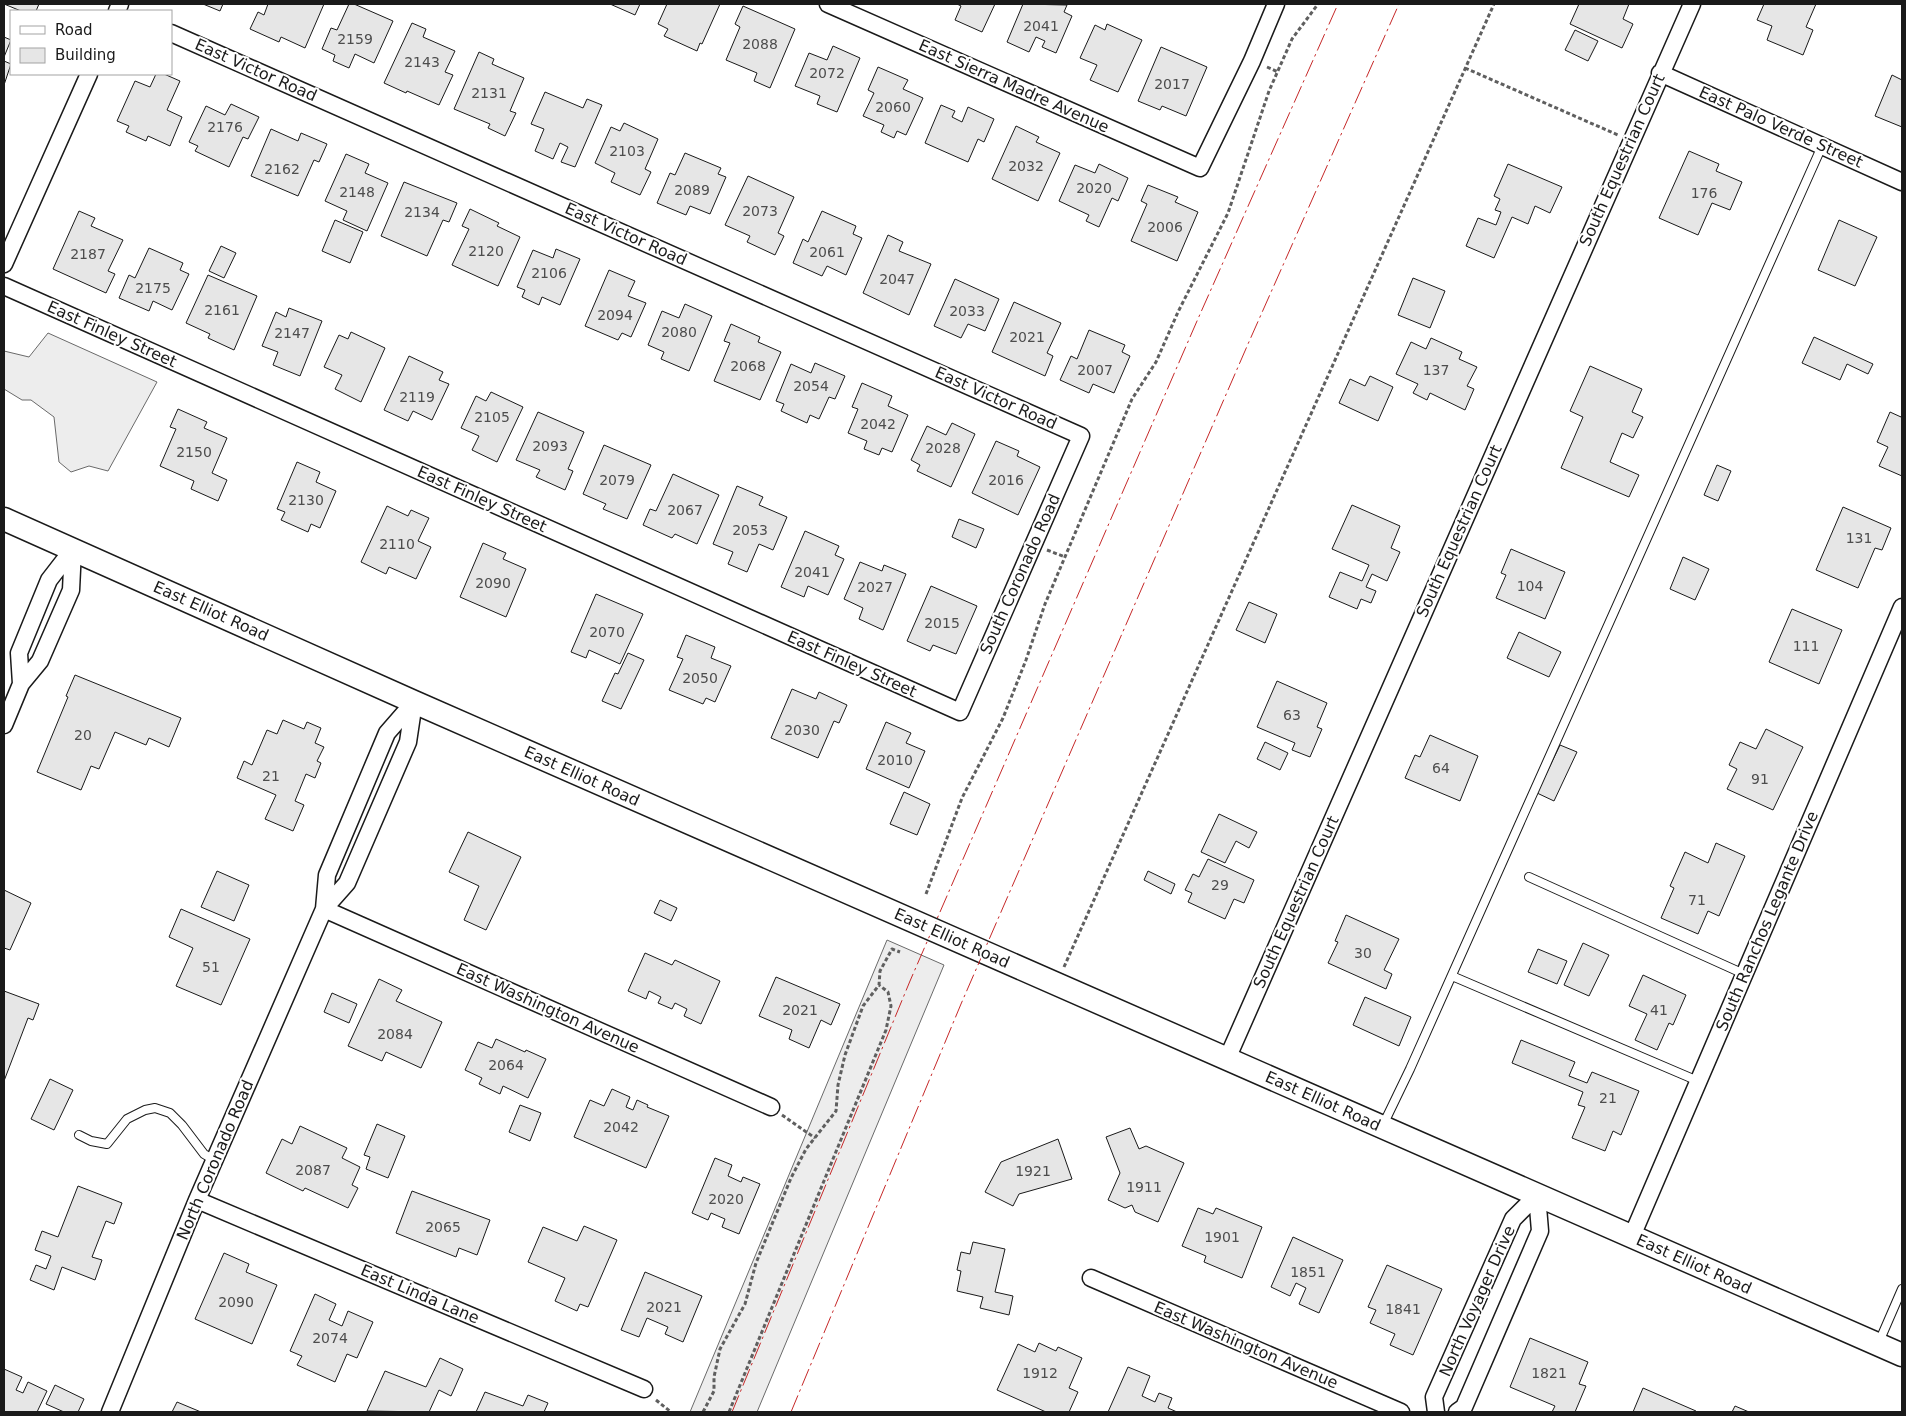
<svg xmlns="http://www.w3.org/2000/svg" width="1906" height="1416" viewBox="0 0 1906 1416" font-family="'DejaVu Sans',sans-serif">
	<rect width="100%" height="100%" fill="#fff"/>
	<!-- built -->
	<path fill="#ededed" stroke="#6a6a6a" d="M48,333L157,382L108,471L89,466L71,472L59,462L54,417L31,400H22L4,389V351L29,357Z
		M887,940L944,965L757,1412H690Z"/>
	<!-- building -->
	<path fill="#e6e6e6" stroke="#1a1a1a" d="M4,4H39L36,11H21Z
		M203,4H223L220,11Z
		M268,4H324L305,48L281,37L279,42L250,29L258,12L264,15Z
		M349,4H354L393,21L374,63L355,54L349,68L333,61L335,55L322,49L331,28L337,30Z
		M610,4H640L635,15Z
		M667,4H720L702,44L700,43L697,51L664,36L668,29L658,24Z
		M957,4H995L982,32L955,20L961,6Z
		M1023,4L1067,5L1064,12L1072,16L1056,53L1042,47L1045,41L1036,37L1029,52L1007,42Z
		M1579,4H1629L1623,19L1633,24L1622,48L1570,24Z
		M1764,4H1816L1806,27L1813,30L1803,55L1767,40L1772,26L1757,20Z
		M743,6L795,29L770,88L754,81L757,73L726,60L740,27L735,24Z
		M412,23L426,29L423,37L455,51L445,72L453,75L439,105L407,91L406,93L384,83Z
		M1107,24L1142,40L1118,92L1090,80L1097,65L1080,58L1095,25L1105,30Z
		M1575,30L1598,41L1588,61L1565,50Z
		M4,37L11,40L4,57Z
		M833,46L860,58L837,112L817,104L820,96L795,86L809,53L827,60Z
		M1161,47L1207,67L1186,116L1162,106L1160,110L1138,101Z
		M479,52L494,59L492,64L524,78L510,111L516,113L505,136L488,128L490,124L454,109Z
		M4,61L11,64L4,85Z
		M878,67L908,80L903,89L923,98L906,135L897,131L894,138L881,132L884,125L863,116L874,93L868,90Z
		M156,74H164L180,81L167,110L182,117L170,146L148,136L146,141L126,132L129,126L117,121L135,81L150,87Z
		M1892,75L1902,80V127L1875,116Z
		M545,92L583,108L587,99L602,105L575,167L561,162L568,147L560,143L553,159L535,151L544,129L531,124Z
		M231,104L259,117L248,139L243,137L229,167L195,151L198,146L189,142L206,106L225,115Z
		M941,105L955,111L952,117L962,122L968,107L994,119L984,142L978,139L968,162L925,143Z
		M624,123L658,139L645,169L651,172L640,195L611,182L615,173L595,163L611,127L620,131Z
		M1016,126L1039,137L1036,142L1060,153L1038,201L992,179Z
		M271,129L298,141L301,133L327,144L319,162L314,160L298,196L251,176Z
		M1689,151L1719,164L1716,171L1742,182L1730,210L1712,203L1698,235L1659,218Z
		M685,153L721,168L718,174L726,177L710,214L690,206L686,215L657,203L670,173L675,175Z
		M346,154L369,164L365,173L388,183L367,231L343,220L347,211L325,201Z
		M1099,164L1128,178L1118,201L1112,198L1099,227L1086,221L1089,215L1059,201L1075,165L1095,173Z
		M1508,164L1562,187L1550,213L1535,206L1528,224L1512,217L1494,258L1466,246L1478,218L1496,225L1501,212L1495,210L1500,199L1494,196Z
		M748,176L794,197L778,233L784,236L775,255L747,242L750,236L725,225Z
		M404,182L457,203L449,222L443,220L427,256L381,236Z
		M1148,185L1178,197L1175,202L1198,212L1177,261L1131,241L1147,204L1141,201Z
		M470,209L499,223L497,226L520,237L498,286L452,265L469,229L462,226Z
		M79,211L95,218L91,226L123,240L108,271L115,274L106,293L53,269Z
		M822,211L856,226L853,234L862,238L846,275L827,266L822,276L793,263L803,239L808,242Z
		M335,220L363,232L350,263L322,251Z
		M1839,220L1877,237L1855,286L1818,270Z
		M888,235L903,242L899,251L931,264L909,315L863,293Z
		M221,246L236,253L224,278L209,271Z
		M149,248L183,263L180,270L189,274L172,310L153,301L149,311L119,298L129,275L135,278Z
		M556,249L580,259L560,305L542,297L539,305L522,297L525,290L517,287L533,250L553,258Z
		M609,270L635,281L628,296L646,303L631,337L622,333L618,340L585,326Z
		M208,275L257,296L234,350L208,338L210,334L186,323Z
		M1413,278L1445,291L1430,328L1398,315Z
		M955,279L999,299L985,331L968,324L961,338L934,326Z
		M1014,302L1061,323L1047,353L1053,356L1045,376L992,352Z
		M685,304L712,316L689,371L661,359L664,352L648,345L662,311L679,318Z
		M289,308L322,321L300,376L273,365L278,352L262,346L276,312L286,317Z
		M731,324L760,337L758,342L781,352L760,400L714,381L730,343L724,341Z
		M1089,330L1125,345L1122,352L1130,356L1114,393L1093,384L1089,393L1060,380L1071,356L1077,359Z
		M351,332L385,348L361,402L335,389L342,375L324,367L339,335L348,339Z
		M1814,337L1873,364L1868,374L1847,364L1840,380L1802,363Z
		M1431,338L1462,352L1459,359L1477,367L1467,386L1474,389L1465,410L1430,393L1427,400L1413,393L1418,384L1396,374L1411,342L1426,349Z
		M409,356L443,372L439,380L449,384L432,420L413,411L408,421L384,410Z
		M815,363L845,376L835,399L829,397L819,419L810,415L807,423L781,411L784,404L776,401L791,364L811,373Z
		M1590,366L1642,389L1632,412L1643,417L1633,438L1622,433L1610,462L1639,475L1629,497L1561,468L1583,417L1570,411Z
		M1370,376L1393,387L1378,421L1339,403L1350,379L1365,386Z
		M862,383L892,396L888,406L908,415L892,452L882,448L879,455L864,449L867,441L848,433L858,409L852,407Z
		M491,392L523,407L497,462L472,450L479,436L461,428L476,396L486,401Z
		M178,409L207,422L204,428L227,438L212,473L227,480L218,501L191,489L194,481L160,466L176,429L170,427Z
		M538,412L584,432L568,469L573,471L565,490L536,477L540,470L516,460Z
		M1890,412L1901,417L1902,414V476L1879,466L1888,447L1877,442Z
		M952,423L975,434L951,487L917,471L920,465L911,460L927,426L946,435Z
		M996,441L1019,451L1017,456L1040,467L1018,515L972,493Z
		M604,445L651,465L627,519L603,509L606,504L583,494Z
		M297,462L320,472L316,482L336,491L320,528L311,524L308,532L281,520L285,512L277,509Z
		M1717,465L1731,471L1718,501L1704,495Z
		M673,474L719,495L697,544L675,534L672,538L643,525L650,509L656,511Z
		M737,486L763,497L759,505L787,517L773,550L759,544L747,572L728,564L733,552L713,544Z
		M1352,505L1400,526L1391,548L1400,552L1387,581L1372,574L1366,587L1376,591L1371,603L1361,599L1357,609L1329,597L1340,572L1362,581L1369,565L1332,549Z
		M387,506L408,516L411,510L429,518L418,541L431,547L416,579L389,567L386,574L361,562Z
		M1843,507L1891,528L1882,550L1875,548L1858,588L1816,570Z
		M959,519L984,529L976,548L952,537Z
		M805,531L839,546L835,555L844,559L828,595L808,586L804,597L781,587Z
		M483,543L506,553L503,559L526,569L506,617L460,597Z
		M1511,549L1565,572L1545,619L1496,598L1506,575L1501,573Z
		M1683,557L1709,569L1695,600L1670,589Z
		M860,562L882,571L884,565L906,574L883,630L859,619L863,608L844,599Z
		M931,586L977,606L956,654L933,645L930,651L907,641Z
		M596,594L643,614L620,664L589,650L586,658L571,652Z
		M1249,602L1277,614L1265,643L1236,630Z
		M1792,609L1842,630L1819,684L1769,662Z
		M1519,632L1561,652L1549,677L1507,658Z
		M686,635L715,647L711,658L731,666L715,702L706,698L703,704L669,690L683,659L677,657Z
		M628,653L644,660L621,709L602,701L615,673L618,674Z
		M75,675L181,718L169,747L149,738L146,745L115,732L99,769L91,766L81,790L37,772L68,697L66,696Z
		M1277,681L1327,703L1317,727L1322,729L1310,757L1292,750L1295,743L1257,727Z
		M792,689L816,699L819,692L847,705L839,723L834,721L818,758L771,738Z
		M283,720L304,729L307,722L321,728L315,743L324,747L317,761L321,763L315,778L306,774L295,801L304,805L293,831L265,819L276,795L237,778L244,761L252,765L267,730L277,734Z
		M886,722L911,733L906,743L925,751L909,788L866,769Z
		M1766,729L1803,747L1773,810L1727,789L1737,769L1729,765L1740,742L1756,749Z
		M1430,735L1478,756L1460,801L1405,778L1415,755L1420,757Z
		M1265,742L1288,753L1280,770L1257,759Z
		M1560,745L1577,752L1554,801L1537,793Z
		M904,792L930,804L917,835L890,824Z
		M1219,814L1257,832L1249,848L1236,841L1225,863L1201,852Z
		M468,832L521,857L486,930L464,920L479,886L449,872Z
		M1716,843L1745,856L1719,916L1708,911L1698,934L1661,918L1674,888L1670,886L1685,852L1708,863Z
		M1208,859L1254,880L1244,903L1234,899L1225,919L1188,902L1192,893L1185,890L1193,874L1199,877Z
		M217,871L249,885L234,921L201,907Z
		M1148,871L1175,884L1171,894L1144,880Z
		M4,890L31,903L10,950L4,948Z
		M660,900L677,908L671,921L654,913Z
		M181,909L250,939L221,1005L176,986L193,948L169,937Z
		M1346,915L1399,939L1384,970L1392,974L1386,989L1328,963L1338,942L1335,941Z
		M1583,943L1609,955L1589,996L1564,985Z
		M1538,949L1567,961L1557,984L1528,972Z
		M645,953L672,965L675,960L720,981L701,1024L684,1016L687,1009L675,1003L672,1009L658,1003L661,997L649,991L646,999L628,991Z
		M1643,975L1686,995L1673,1025L1669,1023L1657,1050L1635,1040L1647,1014L1629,1006Z
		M776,977L840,1004L831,1025L821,1020L809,1048L789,1039L792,1030L759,1016Z
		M379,979L402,990L396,1001L442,1022L421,1068L386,1052L382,1061L348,1046Z
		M4,991L39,1004L33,1020L28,1018L4,1081Z
		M332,993L357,1004L349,1023L324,1012Z
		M1365,997L1411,1017L1399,1046L1353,1025Z
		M496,1039L525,1052L526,1050L546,1059L528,1098L503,1086L500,1094L479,1084L482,1078L465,1070L478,1042L492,1048Z
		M1521,1040L1575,1062L1569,1076L1587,1083L1592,1072L1639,1091L1621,1135L1613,1131L1605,1151L1572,1138L1585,1107L1578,1105L1583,1092L1512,1063Z
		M50,1079L73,1090L54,1130L31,1119Z
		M612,1089L630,1097L626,1107L633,1110L637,1100L648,1105L647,1107L669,1116L646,1168L574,1137L590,1100L604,1106Z
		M520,1105L541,1113L530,1141L509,1132Z
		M377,1124L405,1136L388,1178L366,1169L370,1157L364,1155Z
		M300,1126L347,1148L342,1158L360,1167L352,1185L358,1188L348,1208L305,1188L303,1191L266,1173L282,1139L292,1144Z
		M1130,1128L1139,1149L1146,1146L1184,1163L1158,1222L1135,1212L1132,1205L1125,1208L1108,1200L1120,1173L1106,1137Z
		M1058,1139L1072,1179L1019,1194L1013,1206L985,1192L1001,1162Z
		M715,1158L732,1165L728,1176L741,1182L743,1177L760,1184L739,1234L722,1227L725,1219L711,1213L708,1220L692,1213Z
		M78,1186L122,1203L114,1224L106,1221L92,1257L102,1260L95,1280L62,1267L54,1290L30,1280L36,1265L46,1269L51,1256L35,1250L42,1231L58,1237Z
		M412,1191L490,1220L477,1255L459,1248L456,1257L396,1233Z
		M1198,1208L1213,1214L1216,1208L1262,1227L1242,1278L1204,1262L1206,1256L1182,1246Z
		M584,1226L617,1240L588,1307L580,1304L577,1311L555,1301L565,1278L528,1262L543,1227L577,1241Z
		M1293,1237L1343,1260L1319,1313L1299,1304L1306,1288L1296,1283L1290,1296L1271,1287Z
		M973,1242L1005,1249L995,1292L1013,1296L1009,1315L980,1308L983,1297L957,1291L961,1271L957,1270L961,1252L970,1254Z
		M224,1253L249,1264L246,1272L277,1285L252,1344L195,1319Z
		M1387,1265L1442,1289L1413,1355L1390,1345L1395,1334L1370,1323L1376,1310L1368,1307Z
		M645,1272L702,1296L683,1342L665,1334L668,1327L647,1318L639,1337L621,1330Z
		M315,1294L336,1304L329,1320L342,1326L348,1311L373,1322L357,1358L347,1354L335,1382L297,1365L302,1356L290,1351Z
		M1530,1338L1588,1362L1579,1384L1586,1386L1575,1412H1552L1555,1406L1510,1387Z
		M1039,1343L1056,1351L1058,1347L1082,1358L1069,1388L1078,1392L1069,1412H1046L997,1390L1018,1344L1035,1352Z
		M440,1358L463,1369L451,1396L439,1390L429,1412L367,1411L385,1371L426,1387Z
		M1128,1367L1150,1376L1142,1396L1155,1402L1159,1393L1172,1398L1168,1408L1177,1412H1108Z
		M4,1369L22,1377L16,1390L23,1393L28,1382L47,1391L37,1412H4Z
		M55,1385L84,1399L78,1412H64L46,1404Z
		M1643,1388L1696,1411L1695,1412H1633Z
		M485,1392L523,1406L528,1395L548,1403L544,1412H476Z
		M177,1402L201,1412H172Z
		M1735,1406L1749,1412H1732Z"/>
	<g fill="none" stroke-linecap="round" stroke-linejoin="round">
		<!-- service casing -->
		<g stroke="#1a1a1a" stroke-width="10">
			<path id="service" d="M1529,877L1744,974
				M1452,976L1698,1081
				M1383,1125L1410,1069L1822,146
				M79,1135L91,1141L107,1144L127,1119L145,1110L155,1108L170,1113L182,1125L204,1154L214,1160
				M1879,1342L1902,1289"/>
		</g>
		<!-- minor casing -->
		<g stroke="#1a1a1a" stroke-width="19">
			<path id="minor" d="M828,4L1200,168L1252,61L1276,4
				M117,11L120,4
				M1660,73L1902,182
				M4,264L89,74
				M4,286L960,712L1081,436L171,33
				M21,684L19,653L49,580L73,549
				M4,725L21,684L40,661L71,590L73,549
				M324,909L771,1107
				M324,909L327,875L387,733L414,702
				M1227,1059L1692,4
				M197,1200L644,1389
				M1632,1236L1902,607
				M1091,1278L1401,1412
				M110,1412L197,1200L324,909L347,883L408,742L414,702
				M1436,1412L1434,1397L1513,1219L1537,1195
				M1457,1412L1464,1407L1540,1231L1537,1195"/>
		</g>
		<!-- secondary casing -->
		<g stroke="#1a1a1a" stroke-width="25">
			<path id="secondary" d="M4,519L414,702L1902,1355"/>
		</g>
		<!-- path -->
		<path stroke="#5f5f5f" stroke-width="3" stroke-dasharray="4 2.5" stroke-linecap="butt" d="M1267,67L1278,72
			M1465,68L1618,135
			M1047,550L1065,557
			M926,894L962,798L1003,718L1026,660L1045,604L1132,399L1156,362L1178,312L1228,213L1269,91L1292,39L1318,4
			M1064,967L1494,4
			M782,1115L815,1138
			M656,1400L671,1412
			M703,1412L714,1391V1377L720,1349L745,1304L756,1263L791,1178L806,1149L836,1111L838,1085L845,1055L863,1006L879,985L880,971L892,949L900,952
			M729,1412L886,1030L891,1006L888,992L879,985"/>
		<!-- service -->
		<use href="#service" stroke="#fff" stroke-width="8"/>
		<!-- minor -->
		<use href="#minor" stroke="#fff" stroke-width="16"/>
		<!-- secondary -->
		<use href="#secondary" stroke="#fff" stroke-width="22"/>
		<!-- power -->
		<path stroke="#c62828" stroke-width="1" stroke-dasharray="18 4 2.5 4" stroke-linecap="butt" d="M732,1412L910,981L1197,321L1338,4
			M791,1412L961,1004L1248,344L1399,4"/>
	</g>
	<g text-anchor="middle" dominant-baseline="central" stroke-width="4" stroke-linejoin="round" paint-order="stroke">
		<!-- number labels -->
		<g font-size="14" fill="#4d4d4d">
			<text x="1041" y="26">2041</text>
			<text x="355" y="39">2159</text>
			<text x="760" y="44">2088</text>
			<text x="422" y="62">2143</text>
			<text x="827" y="73">2072</text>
			<text x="1172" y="84">2017</text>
			<text x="489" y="93">2131</text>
			<text x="893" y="107">2060</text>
			<text x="225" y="127">2176</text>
			<text x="627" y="151">2103</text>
			<text x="1026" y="166">2032</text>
			<text x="282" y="169">2162</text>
			<text x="1094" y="188">2020</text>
			<text x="692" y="190">2089</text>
			<text x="357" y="192">2148</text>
			<text x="1704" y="193">176</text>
			<text x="760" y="211">2073</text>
			<text x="422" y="212">2134</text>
			<text x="1165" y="227">2006</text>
			<text x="486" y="251">2120</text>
			<text x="827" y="252">2061</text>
			<text x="88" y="254">2187</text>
			<text x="549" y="273">2106</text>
			<text x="897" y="279">2047</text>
			<text x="153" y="288">2175</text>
			<text x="222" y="310">2161</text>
			<text x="967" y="311">2033</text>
			<text x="615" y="315">2094</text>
			<text x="679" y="332">2080</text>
			<text x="292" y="333">2147</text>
			<text x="1027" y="337">2021</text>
			<text x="748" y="366">2068</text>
			<text x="1095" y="370">2007</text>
			<text x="1436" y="370">137</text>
			<text x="811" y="386">2054</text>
			<text x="417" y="397">2119</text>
			<text x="492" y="417">2105</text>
			<text x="878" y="424">2042</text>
			<text x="550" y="446">2093</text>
			<text x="943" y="448">2028</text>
			<text x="194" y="452">2150</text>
			<text x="617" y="480">2079</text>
			<text x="1006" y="480">2016</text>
			<text x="306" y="500">2130</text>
			<text x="685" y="510">2067</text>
			<text x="750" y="530">2053</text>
			<text x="1859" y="538">131</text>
			<text x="397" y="544">2110</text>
			<text x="812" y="572">2041</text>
			<text x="493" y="583">2090</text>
			<text x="1530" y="586">104</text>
			<text x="875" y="587">2027</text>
			<text x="942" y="623">2015</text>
			<text x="607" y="632">2070</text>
			<text x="1806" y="646">111</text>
			<text x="700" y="678">2050</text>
			<text x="1292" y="715">63</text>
			<text x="802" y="730">2030</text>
			<text x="83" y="735">20</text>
			<text x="895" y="760">2010</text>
			<text x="1441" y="768">64</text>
			<text x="271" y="776">21</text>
			<text x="1760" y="779">91</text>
			<text x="1220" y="885">29</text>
			<text x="1697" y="900">71</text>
			<text x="1363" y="953">30</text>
			<text x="211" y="967">51</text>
			<text x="800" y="1010">2021</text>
			<text x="1659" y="1010">41</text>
			<text x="395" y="1034">2084</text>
			<text x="506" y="1065">2064</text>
			<text x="1608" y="1098">21</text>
			<text x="621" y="1127">2042</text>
			<text x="313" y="1170">2087</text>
			<text x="1033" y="1171">1921</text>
			<text x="1144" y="1187">1911</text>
			<text x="726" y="1199">2020</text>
			<text x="443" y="1227">2065</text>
			<text x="1222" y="1237">1901</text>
			<text x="1308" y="1272">1851</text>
			<text x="236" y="1302">2090</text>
			<text x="664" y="1307">2021</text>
			<text x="1403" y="1309">1841</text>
			<text x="330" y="1338">2074</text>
			<text x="1040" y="1373">1912</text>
			<text x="1549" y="1373">1821</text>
		</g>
		<!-- street labels -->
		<g font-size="16" fill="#1a1a1a" stroke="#fff">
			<text transform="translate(256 70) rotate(24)">East Victor Road</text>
			<text transform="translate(1014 86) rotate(24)">East Sierra Madre Avenue</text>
			<text transform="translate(1781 127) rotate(24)">East Palo Verde Street</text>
			<text transform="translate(1622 160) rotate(-66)">South Equestrian Court</text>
			<text transform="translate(626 234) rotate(24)">East Victor Road</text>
			<text transform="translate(112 334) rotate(24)">East Finley Street</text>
			<text transform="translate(996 398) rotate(24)">East Victor Road</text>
			<text transform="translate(482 499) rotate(24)">East Finley Street</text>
			<text transform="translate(1459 531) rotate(-66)">South Equestrian Court</text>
			<text transform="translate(1020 574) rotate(-66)">South Coronado Road</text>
			<text transform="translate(211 611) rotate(24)">East Elliot Road</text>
			<text transform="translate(852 664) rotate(24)">East Finley Street</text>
			<text transform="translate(582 776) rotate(24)">East Elliot Road</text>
			<text transform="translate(1296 902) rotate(-66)">South Equestrian Court</text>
			<text transform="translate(1767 921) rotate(-67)">South Ranchos Legante Drive</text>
			<text transform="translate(952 938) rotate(24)">East Elliot Road</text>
			<text transform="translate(548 1008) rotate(24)">East Washington Avenue</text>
			<text transform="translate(1323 1101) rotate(24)">East Elliot Road</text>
			<text transform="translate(215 1160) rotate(-67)">North Coronado Road</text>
			<text transform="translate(1694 1264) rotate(24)">East Elliot Road</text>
			<text transform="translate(420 1294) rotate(23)">East Linda Lane</text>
			<text transform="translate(1477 1301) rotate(-66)">North Voyager Drive</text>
			<text transform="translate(1246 1345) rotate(23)">East Washington Avenue</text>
		</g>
	</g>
	<!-- border -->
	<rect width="1906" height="1416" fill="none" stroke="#1a1a1a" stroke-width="10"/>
	<!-- legend -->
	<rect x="10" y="10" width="162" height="65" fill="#ffffff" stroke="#a3a3a3"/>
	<rect x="20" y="26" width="25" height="8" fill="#ffffff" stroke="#a3a3a3"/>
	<text x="55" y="35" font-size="15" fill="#1a1a1a">Road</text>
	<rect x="20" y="48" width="25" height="15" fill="#e6e6e6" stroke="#a3a3a3"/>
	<text x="55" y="60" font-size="15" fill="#1a1a1a">Building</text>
</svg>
